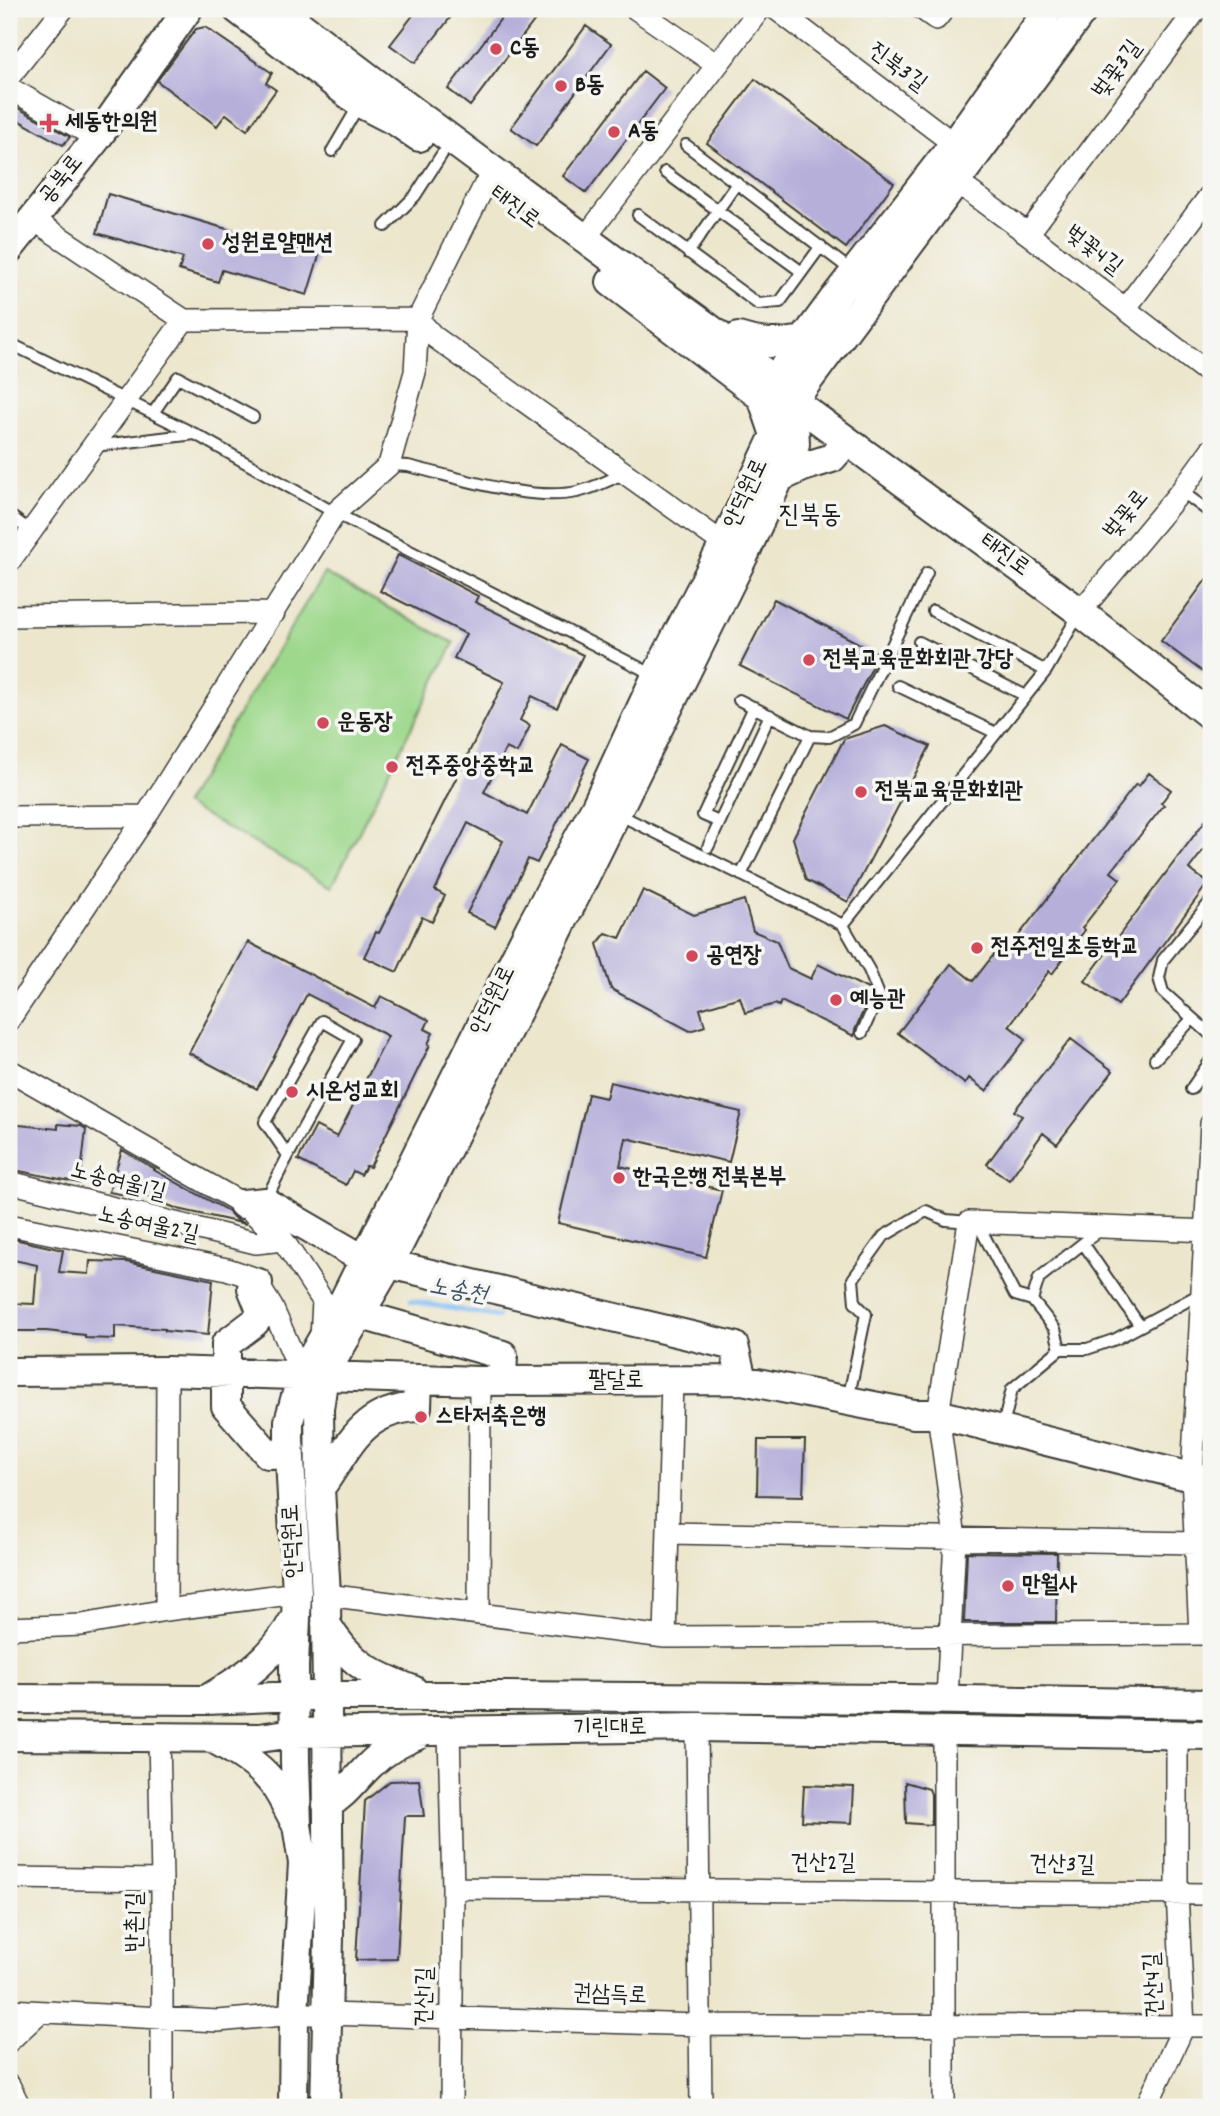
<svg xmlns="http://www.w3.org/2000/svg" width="1220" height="2116" viewBox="0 0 1220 2116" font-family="Dekko,'Poor Story',sans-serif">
	<rect width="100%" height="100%" fill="#f6f6f2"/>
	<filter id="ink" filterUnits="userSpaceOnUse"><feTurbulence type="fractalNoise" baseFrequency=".0143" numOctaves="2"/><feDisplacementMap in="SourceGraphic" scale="14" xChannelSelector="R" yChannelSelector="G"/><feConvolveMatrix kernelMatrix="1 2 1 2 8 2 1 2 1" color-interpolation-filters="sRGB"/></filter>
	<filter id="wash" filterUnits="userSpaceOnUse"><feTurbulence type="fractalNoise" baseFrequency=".00686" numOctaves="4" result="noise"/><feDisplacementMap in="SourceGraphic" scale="28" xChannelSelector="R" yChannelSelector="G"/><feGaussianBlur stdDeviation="1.57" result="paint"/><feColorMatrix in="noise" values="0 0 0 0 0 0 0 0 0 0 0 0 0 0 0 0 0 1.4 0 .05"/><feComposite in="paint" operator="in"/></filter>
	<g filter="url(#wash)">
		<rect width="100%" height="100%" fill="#ece6cc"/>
		<!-- green -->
		<path fill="#9ed88c" stroke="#5d7a54" stroke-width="2" d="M324,573L454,643L332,886L184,804Z"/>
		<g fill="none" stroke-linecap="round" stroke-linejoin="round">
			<!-- stream -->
			<path stroke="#82bdf4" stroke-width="5" d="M411,1301L498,1317"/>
		</g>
		<g id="blocks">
			<!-- building -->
			<path fill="#b5afda" d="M418,9H457L415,63L390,45Z
				M508,9H543L470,106L448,89Z
				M586,26L611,44L536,146L511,128Z
				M205,27L272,73L266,83L276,90L247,130L226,114L217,126L157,81L196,29Z
				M643,71L665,88L586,193L563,176Z
				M755,79L894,183L846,248L707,143Z
				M14,106L70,137L63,145L9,115Z
				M108,194L319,256L307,295L222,270L218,282L179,270L183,258L97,233Z
				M398,555L478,596L475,602L583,655L557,708L532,696L520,720L530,726L517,753L506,748L484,792L527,815L562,745L589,759L537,863L528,859L495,927L467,913L503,841L468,823L435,890L445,896L432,922L422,917L397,972L364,957L376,932L379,933L504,682L454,658L466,634L380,591Z
				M1211,573V678L1161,641Z
				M774,599L879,654L846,719L740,666Z
				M885,726L930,746L848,902L806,880L793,838L844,739Z
				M1149,773L1171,790L1161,803L1164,805L1111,872L1120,879L1082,928L1085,930L1052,974L1049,971L1009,1026L1026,1039L986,1091L969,1078L965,1084L898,1033L951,964L973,981L1003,943L1009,948L1136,784L1139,786Z
				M1211,813V840L1189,869L1208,883L1118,1005L1085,981Z
				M643,890L694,915L744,900L753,931L777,941L788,968L811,979L818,964L868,989L870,995L855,1030L854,1036L781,1001L779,1006L775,1004L745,1013L740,997L700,1009L705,1026L690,1031L611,989L597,944L606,933L620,938Z
				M248,942L375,1008L381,996L429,1020L425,1029L433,1033L428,1044L430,1045L370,1167L366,1166L361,1175L353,1171L346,1185L298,1160L316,1126L337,1137L388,1036L307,994L257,1089L189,1053Z
				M1071,1039L1113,1071L1057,1144L1043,1133L1009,1180L987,1164L1022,1116L1014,1111Z
				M610,1082L741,1112L729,1162L626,1138L620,1166L722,1190L706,1257L558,1223L588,1094L606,1098Z
				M9,1124L58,1129V1124L81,1126L86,1129L80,1183L9,1169Z
				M122,1150L155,1169L154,1170L228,1211L235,1219L246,1224L178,1209L143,1195L142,1198L109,1192Z
				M9,1238L63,1250L59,1272L89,1274L90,1261L126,1262L213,1280L208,1335L165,1331V1329L115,1326V1339L85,1338V1335L46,1331H9V1303L34,1304L37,1265L9,1259Z
				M758,1440H805L803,1496L757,1495Z
				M967,1552L1057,1553L1056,1622H964Z
				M419,1780L424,1816H405L397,1959L356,1960L365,1801L390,1781Z
				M905,1782L929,1789L931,1794V1825L906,1823Z
				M804,1785L854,1787L852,1823L802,1821Z"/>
		</g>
	</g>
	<g filter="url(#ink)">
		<use href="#blocks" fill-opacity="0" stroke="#3b3a36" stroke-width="2"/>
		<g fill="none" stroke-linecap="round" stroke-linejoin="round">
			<!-- lane casing -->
			<g stroke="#3b3a36" stroke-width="14">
				<path id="lane" d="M686,145L852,271
					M332,151L359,105
					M665,172L802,272
					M638,215L758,304L780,302L821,246
					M385,226L415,196L442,154
					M688,253L737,183
					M9,343L195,434L335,513L654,675
					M153,413L178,377L253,417
					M94,446L195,434
					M389,465L408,466C457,477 529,502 577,492C594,488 608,481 622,474
					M1181,491L1211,513
					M9,515L32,532
					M933,611L1046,671
					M919,642L1026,696
					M898,686L996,733
					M739,700L810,736
					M618,814L843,925L1046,671L1079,614
					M719,822L703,815L754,707
					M708,847L770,715
					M741,875L810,736L829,737L854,724L927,573
					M1211,901L1163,960L1159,978L1163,992L1211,1035
					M843,925L869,970L879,995L862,1033
					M1155,1059L1192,1019
					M1191,1089L1211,1060
					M265,1202C291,1146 323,1093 353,1039L322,1021L265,1122L287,1154
					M977,1222L1015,1295L1032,1300L1055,1329L1060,1349
					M1083,1243L1140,1326
					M1032,1300L1039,1278L1101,1229
					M848,1400L866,1314L855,1303L853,1279L884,1236L926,1211L946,1220L969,1222
					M1002,1430L1012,1389L1060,1349H1087L1116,1339L1202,1293"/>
			</g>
			<!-- street casing -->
			<g stroke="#3b3a36" stroke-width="24">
				<path id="street" d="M636,9L717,65
					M776,9L954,144
					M922,9L936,19L944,9
					M9,77L63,9
					M9,88L97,138
					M957,182L1028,234L1211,375
					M31,218L184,320L418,319L433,336L724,544
					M1028,234L1197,9
					M585,238L760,9
					M1125,309L1211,194
					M9,562L184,320
					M1080,612L1181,491L1211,450
					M9,616L274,613
					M9,817L146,816
					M9,1020L146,816L335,513L389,465L415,372L418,319L484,186
					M9,1070L243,1204L283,1240L323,1301L321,1338
					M9,1182L256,1243L283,1240
					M9,1225L227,1269L254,1278L272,1307L302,1375
					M167,1371L166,1610L297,1593
					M669,1533L1196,1543
					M326,1595L665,1637L1211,1634
					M479,1614L480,1381
					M9,1628L82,1625L166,1610
					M1200,1633L1192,1476L1211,1124
					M665,1637L672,1381
					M947,1699L955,1538L938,1414L969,1222L1211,1231
					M697,1727L701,2107
					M449,1732L453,1888L451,2107
					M159,1737L162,1880V2107
					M9,1878L162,1880
					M453,1888L1211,1894
					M9,2010L218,2021L294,2014H327L700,2025L1211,2026
					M9,2041L40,2012
					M9,2085L20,2107
					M944,2107V1731
					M1146,2107L1184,2026L1177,1894V1735"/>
			</g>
			<!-- secondary casing -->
			<g stroke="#3b3a36" stroke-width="32">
				<path id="secondary" d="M237,9L360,103L397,122L419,137
					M279,9C389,95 502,177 614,260C673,303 744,348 793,401L1080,612L1211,716
					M9,249L97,138L188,9
					M611,282L762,397L780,399
					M731,346L738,337C761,344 779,345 803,340
					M781,477L803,467L832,458L847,441
					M243,1204L265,1202L363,1259
					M389,1264L734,1346L742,1380
					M258,1283L252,1288L262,1313L255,1322L226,1344V1406L268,1454L289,1453
					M344,1310L503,1355L502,1379
					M9,1372L167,1371L480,1381L742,1380L914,1414H938L1211,1482
					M320,1488C350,1447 359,1411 417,1407L418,1379
					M326,1624C350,1664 371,1674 413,1690
					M209,1698C247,1676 274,1657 295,1618
					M9,1699L207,1700L295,1696H504L902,1699L1211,1704
					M9,1736L259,1738L294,1733L697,1727L1211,1735
					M212,1738C234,1750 257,1763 272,1782C281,1794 288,1809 295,1822
					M327,1805C345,1795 356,1778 371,1764C384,1751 401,1742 418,1735
					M293,2107L294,2014L303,1863L297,1825L295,1761L294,1667L297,1593L289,1439V1421L302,1375L340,1308L531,926L596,806L656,676L724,544L775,435L762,397L839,292L954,144L1049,9
					M325,2107L329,1937L326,1595L320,1488L319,1409L324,1375L389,1264L553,941L745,553L795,444L793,401L1084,9"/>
			</g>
			<!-- lane -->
			<use href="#lane" stroke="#fff" stroke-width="10"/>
			<!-- street -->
			<use href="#street" stroke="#fff" stroke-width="21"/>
			<!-- secondary -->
			<use href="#secondary" stroke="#fff" stroke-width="28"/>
		</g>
	</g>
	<!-- markers -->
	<g fill="#d1495b" stroke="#f6f6f2" stroke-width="2.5">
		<circle cx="496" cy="49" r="7"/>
		<circle cx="561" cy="86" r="7"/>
		<path d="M45.5 112.5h7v7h7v7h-7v7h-7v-7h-7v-7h7z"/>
		<circle cx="614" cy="132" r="7"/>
		<circle cx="208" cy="244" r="7"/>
		<circle cx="809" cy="660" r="7"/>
		<circle cx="323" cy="723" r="7"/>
		<circle cx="392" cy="767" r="7"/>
		<circle cx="861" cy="792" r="7"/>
		<circle cx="977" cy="948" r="7"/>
		<circle cx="692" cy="956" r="7"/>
		<circle cx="836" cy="1000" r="7"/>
		<circle cx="292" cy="1092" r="7"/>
		<circle cx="619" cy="1178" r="7"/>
		<circle cx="421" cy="1417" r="7"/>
		<circle cx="1008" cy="1586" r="7"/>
	</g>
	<g text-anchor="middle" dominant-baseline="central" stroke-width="7" stroke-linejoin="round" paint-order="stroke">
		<!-- poi labels -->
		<g font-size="23" font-weight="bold" fill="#1c1c1c" stroke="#f6f6f2" text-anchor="start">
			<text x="510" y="49">C동</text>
			<text x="575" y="86">B동</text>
			<text x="65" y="123">세동한의원</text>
			<text x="628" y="132">A동</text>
			<text x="222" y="244">성원로얄맨션</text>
			<text x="823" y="660">전북교육문화회관 강당</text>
			<text x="337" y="723">운동장</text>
			<text x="406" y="767">전주중앙중학교</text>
			<text x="875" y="792">전북교육문화회관</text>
			<text x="991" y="948">전주전일초등학교</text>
			<text x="706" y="956">공연장</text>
			<text x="850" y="1000">예능관</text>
			<text x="306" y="1092">시온성교회</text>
			<text x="633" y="1178">한국은행 전북본부</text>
			<text x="435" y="1417">스타저축은행</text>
			<text x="1022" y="1586">만월사</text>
		</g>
		<!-- street labels -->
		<g font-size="23" fill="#1c1c1c" stroke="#f6f6f2">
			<text transform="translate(897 68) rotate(37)">진북3길</text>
			<text transform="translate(1118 70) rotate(-53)">벚꽃3길</text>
			<text transform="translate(62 180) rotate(-51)">공북로</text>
			<text transform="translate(514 208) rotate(37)">태진로</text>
			<text transform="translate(1093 251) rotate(38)">벚꽃4길</text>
			<text transform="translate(747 494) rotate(-65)">안덕원로</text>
			<text transform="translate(1127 515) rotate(-50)">벚꽃로</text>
			<text transform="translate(1004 556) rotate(36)">태진로</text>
			<text transform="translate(494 1001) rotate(-64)">안덕원로</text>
			<text transform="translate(118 1183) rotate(14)">노송여울1길</text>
			<text transform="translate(148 1226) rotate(12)">노송여울2길</text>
			<text x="616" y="1381">팔달로</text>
			<text transform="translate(294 1541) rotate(-93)">안덕원로</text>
			<text transform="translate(610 1729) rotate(-1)">기린대로</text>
			<text x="823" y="1864">건산2길</text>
			<text transform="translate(1062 1866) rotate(1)">건산3길</text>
			<text transform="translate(136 1922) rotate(-90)">반촌1길</text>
			<text transform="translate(1155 1985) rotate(-93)">건산4길</text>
			<text transform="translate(610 1996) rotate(2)">권삼득로</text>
			<text transform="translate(426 1997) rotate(-89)">건산1길</text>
		</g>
		<!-- water labels -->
		<g font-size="24" font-style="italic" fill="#405468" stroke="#f6f6f2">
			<text transform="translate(458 1292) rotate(10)">노송천</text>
		</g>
		<!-- quarter labels -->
		<g font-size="26" fill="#1c1c1c" stroke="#f6f6f2">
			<text x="810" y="516">진북동</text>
		</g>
	</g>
	<!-- margin -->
	<rect width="1220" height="2116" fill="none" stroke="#f6f6f2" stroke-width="35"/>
</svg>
